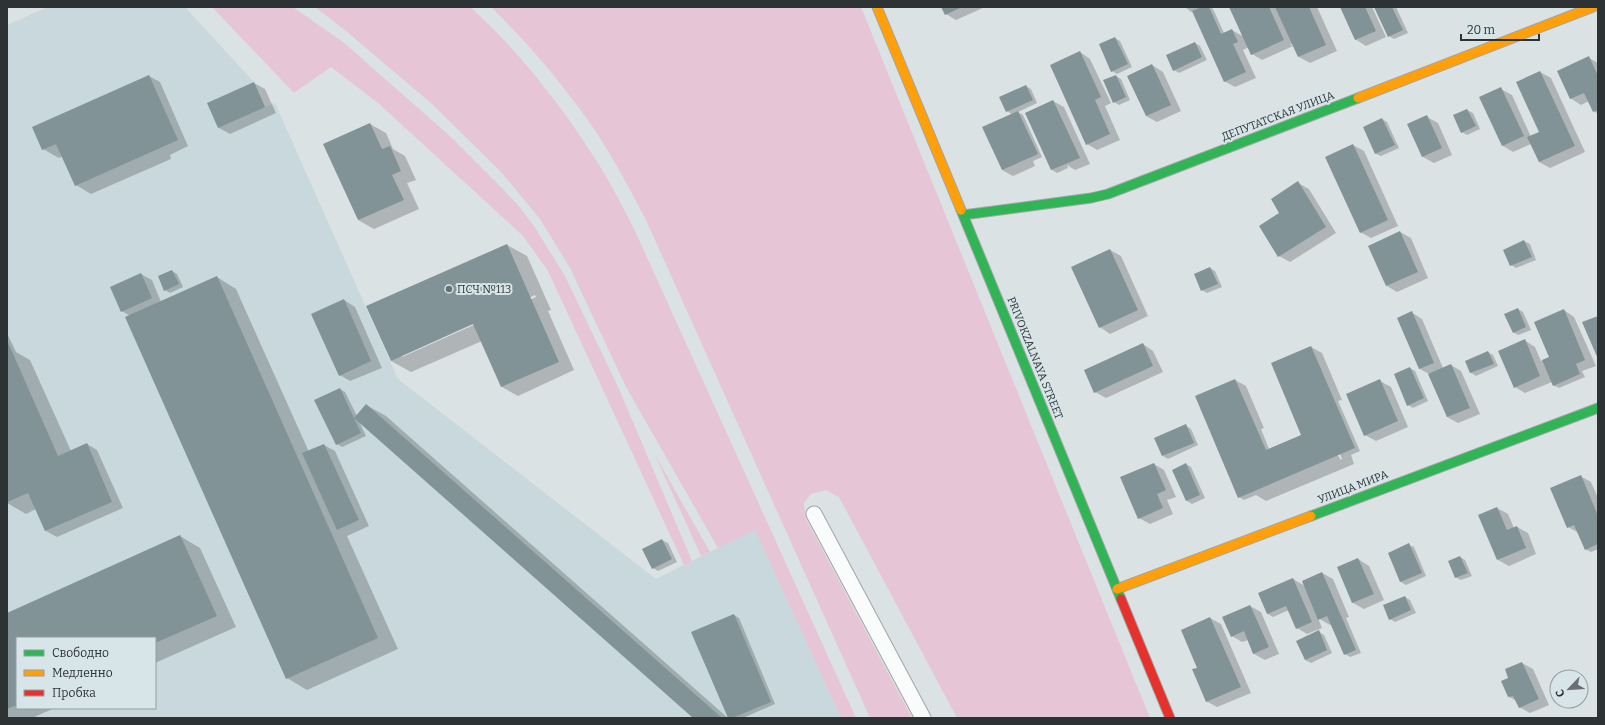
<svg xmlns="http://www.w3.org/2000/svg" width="1605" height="725" viewBox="0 0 1605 725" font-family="Bitter,serif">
	<rect width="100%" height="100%" fill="#dbe2e4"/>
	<!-- built -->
	<path fill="#c9d8dc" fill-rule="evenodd" d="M48,7H185L254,82L265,107L275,103L398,379L656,579L755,529L841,718H7V25ZM17,638H155V708H17Z"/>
	<!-- green -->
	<path fill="#e6c6d6" d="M212,7H293L343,42L450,136L502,188L517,204L534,226L565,276L619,389L692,561L684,565L548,271L523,236L378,103L331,67L294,93Z
		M315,7H470C518,49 568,114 601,168C614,189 625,211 636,233L856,718H841L755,530L718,548L626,387L570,268L540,219L502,173L432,104L346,31Z
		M491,7H861L1150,718H957L839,497L826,490L811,494L804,503L806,519L912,718H870L646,220C626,182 605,142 579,108C553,73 522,37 491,7Z
		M654,453L710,552L701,556Z"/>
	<!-- shadow -->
	<path fill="#0003" fill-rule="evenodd" d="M942,7H985L956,20L946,14Z
		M1185,7H1210L1213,9L1224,33L1232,30L1244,37L1230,7H1317L1337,51L1310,63L1299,57L1293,44H1290L1293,46L1262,60L1252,54L1249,47L1243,50L1256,78L1235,87L1224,81L1193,11L1191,12Z
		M1341,7H1372L1386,37L1366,46L1355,39Z
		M1376,7H1396L1408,33L1394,39L1389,36Z
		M1115,38L1120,41L1132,67L1117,74L1112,71Z
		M1195,43L1200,46L1207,60L1179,73L1174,70Z
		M1080,52L1090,59L1111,103L1105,106L1120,140L1097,150L1087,144Z
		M1589,58L1598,63V114L1594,111L1589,101L1581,105L1570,98Z
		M1152,65L1163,72L1181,111L1157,122L1146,116Z
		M1540,72L1551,78L1585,152L1550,168L1539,162L1531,144L1513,152L1503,146L1501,89L1512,95L1531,137L1540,133Z
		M149,76L160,82L188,146L170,155L171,159L91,194L76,185L63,156L59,158L43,149Z
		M1116,76L1121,79L1130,100L1119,105L1114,102Z
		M254,83L265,89L276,113L230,134L219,128L208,103Z
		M1026,86L1031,89L1037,103L1018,112L1023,115L1042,157L1033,161L1035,166L1013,176L1002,170L1013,115L1007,111Z
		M1053,101L1064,107L1090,164L1075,170L1067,165L1068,168L1057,173L1052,170L1026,113Z
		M1467,110L1473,113L1480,129L1467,135L1462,132Z
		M1427,117L1438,123L1452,155L1434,163L1423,157L1409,125Z
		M1382,119L1387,122L1399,148L1381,156L1376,154Z
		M370,124L386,133L393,149L405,156L416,180L407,183L419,209L374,229L358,220Z
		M1353,145L1364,151L1398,226L1371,238L1360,232Z
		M1298,183L1309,189L1336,233L1290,262L1279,256Z
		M1400,232L1411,238L1428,278L1397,292L1387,286Z
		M1524,241L1530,244L1536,260L1516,268L1511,265Z
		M507,245L527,256L551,310L548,311L574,370L518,396L502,387L482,341L411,372L391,361ZM535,295L536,297L402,357V355Z
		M1110,250L1121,256L1148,316L1110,334L1100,327Z
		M1210,268L1215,271L1222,287L1207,293L1202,290Z
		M172,271L177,274L183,287L170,293L165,290Z
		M141,274L152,280L161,302L217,277L236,289L309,452L324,445L335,451L369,526L347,536L398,649L307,690L287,678L130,316L122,311Z
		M344,300L355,307L382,368L350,381L340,375Z
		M1518,309L1523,312L1531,330L1518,335L1513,332Z
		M1564,310L1574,317L1596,366L1582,371L1585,377L1559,388L1553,385L1552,382L1525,393L1515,387L1524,340L1535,347L1541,361L1551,357Z
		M1411,312L1422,319L1443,368L1451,365L1461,371L1480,414L1458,423L1447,417L1429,374L1420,369L1398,318Z
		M7,333L16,352L30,360L71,451L87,444L97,450L123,508L57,537L46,531L36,509L26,514L7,503Z
		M1143,344L1153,351L1163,372L1106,398L1095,392Z
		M1311,347L1322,353L1342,400L1338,401L1360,451L1351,455L1354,464L1266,501L1256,495L1244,500L1239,497L1235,380L1246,386L1264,428L1261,429L1269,449L1303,435ZM1337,454H1340L1342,459L1341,460Z
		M1488,352L1493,355L1498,366L1476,376L1471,373L1466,362Z
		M1410,368L1415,371L1428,401L1413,408L1408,405Z
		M1380,381L1391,387L1408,427L1376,441L1365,435Z
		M340,389L345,392L357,416L366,405L386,416L728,718H694L359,421L366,436L342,447L337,444Z
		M1186,426L1191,429L1198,445L1168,459L1163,456Z
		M1154,464L1164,470L1176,497L1167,500L1173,514L1150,524L1139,518Z
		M1186,464L1191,467L1205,498L1192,504L1187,501Z
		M1580,476L1591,482L1598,498V549L1591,552L1585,549L1579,533L1568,527Z
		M1497,508L1508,514L1514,528L1517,527L1528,533L1536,554L1509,566L1498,560L1479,515Z
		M180,536L200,548L236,627L155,663V638H17V708H55L32,718H7V614Z
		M662,540L668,543L677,562L658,571L653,568Z
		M1409,545L1414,547L1426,576L1406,585L1401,582L1389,553Z
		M1460,557L1465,560L1472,576L1461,580L1455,577Z
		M1358,559L1369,566L1384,600L1364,609L1353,603Z
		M1322,573L1333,579L1349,617L1346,618L1361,653L1350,657L1345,654L1332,624L1330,625L1318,618L1322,628L1307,634L1297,628L1289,610L1273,617L1268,614L1260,593L1293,579L1305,586L1303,581Z
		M1405,597L1410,600L1416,613L1395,622L1390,619Z
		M1250,606L1261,612L1279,654L1265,660L1254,654L1248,640L1242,642L1232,636Z
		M734,615L739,618L775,704L743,718H729Z
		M1210,618L1221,624L1251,693L1217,707L1206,701L1198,668Z
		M1319,632L1324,635L1332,653L1311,663L1305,660Z
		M1522,663L1533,669L1549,705L1530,713L1519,707L1517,701L1509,697L1503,682L1510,678L1506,670Z"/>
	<!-- building -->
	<path fill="#819397" d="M941,7H962L945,15Z
		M1202,7H1209L1221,34L1232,29L1238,42L1233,44L1246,72L1224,82L1192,11Z
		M1229,7H1269L1284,40L1251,55Z
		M1275,7H1309L1326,45L1298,57Z
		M1340,7H1365L1376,31L1355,40Z
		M1374,7H1392L1403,30L1388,37Z
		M1115,37L1128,64L1111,72L1099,44Z
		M1195,42L1202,57L1173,71L1166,55Z
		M1080,51L1101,97L1095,100L1110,134L1086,145L1050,65Z
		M1589,56L1598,76V110L1593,112L1584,93L1570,99L1557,71Z
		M1152,64L1171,105L1146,116L1127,76Z
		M1540,71L1575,146L1539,162L1527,137L1539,132L1516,82Z
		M149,75L178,140L75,186L56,144L42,150L32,127Z
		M1116,75L1126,97L1113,103L1103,80Z
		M254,82L265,107L218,128L207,103Z
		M1026,85L1033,100L1006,112L999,97Z
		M1501,87L1524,136L1502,146L1479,97Z
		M1053,100L1080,158L1051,170L1025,113Z
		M1467,109L1476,126L1461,133L1453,115Z
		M1018,111L1038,154L1002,170L982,127Z
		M1427,115L1442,148L1422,157L1407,124Z
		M1382,118L1395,145L1375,154L1363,127Z
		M370,123L382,149L390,146L401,171L392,175L404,200L358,220L323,144Z
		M1353,144L1388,220L1360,233L1325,157Z
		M1298,181L1326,227L1278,257L1259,226L1279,213L1271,199Z
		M1400,231L1418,272L1386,286L1368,246Z
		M1524,240L1532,257L1510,266L1503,250Z
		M507,244L559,362L501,387L473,324L391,361L366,306Z
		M1110,249L1138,310L1099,328L1071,267Z
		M1210,267L1218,284L1201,291L1194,274Z
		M172,270L179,284L164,291L158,276Z
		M141,273L152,298L121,312L110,287Z
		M217,276L378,638L286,679L125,317Z
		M344,299L371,361L339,376L311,314Z
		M1518,308L1526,327L1513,333L1504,314Z
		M1564,309L1585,360L1576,364L1580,374L1553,386L1542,360L1549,357L1534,322Z
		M1412,311L1434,363L1419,369L1397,318Z
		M1598,316V359L1582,322Z
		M1525,339L1540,376L1514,388L1498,351Z
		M7,340L58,456L87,443L112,502L45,531L28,493L7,502Z
		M1143,343L1153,366L1094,393L1084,370Z
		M1311,346L1355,448L1238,498L1195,396L1235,379L1266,450L1301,435L1271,363Z
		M1488,351L1494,364L1470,373L1465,361Z
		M1451,364L1470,408L1447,417L1428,374Z
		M1410,367L1424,398L1407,406L1394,374Z
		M1380,379L1398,421L1364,436L1346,394Z
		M340,388L361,433L336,445L314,400Z
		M366,404L722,718H693L354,418Z
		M1186,424L1194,443L1162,456L1154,438Z
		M324,444L359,520L337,530L302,453Z
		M1154,463L1166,490L1157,494L1163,508L1138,519L1120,477Z
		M1186,463L1200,495L1186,501L1172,470Z
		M1581,475L1598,516V544L1585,550L1574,525L1567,528L1550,488Z
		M1497,507L1507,530L1517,526L1526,548L1497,560L1478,515Z
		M180,535L217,616L155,643V638H17V705L7,709V613Z
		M662,539L672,559L652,569L642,549Z
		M1409,543L1422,573L1400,582L1388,553Z
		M1460,556L1468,573L1455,578L1448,561Z
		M1358,558L1374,594L1352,603L1337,567Z
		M1322,572L1356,650L1344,655L1327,616L1318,620L1302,581Z
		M1293,578L1312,622L1296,629L1286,606L1267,614L1258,593Z
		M1405,596L1411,610L1389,620L1383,605Z
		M1250,605L1269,647L1253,654L1244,631L1231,637L1222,617Z
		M734,614L771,702L732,718H728L691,632Z
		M1210,617L1241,687L1206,702L1192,669L1197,668L1181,630Z
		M1319,630L1327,650L1305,660L1296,641Z
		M1522,662L1539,699L1519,708L1513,696L1508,697L1501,681L1508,678L1505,669Z"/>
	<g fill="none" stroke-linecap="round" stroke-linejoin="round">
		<!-- lane casing -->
		<g stroke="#a1a6a8" stroke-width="17">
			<path id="lane" d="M814,514L923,718"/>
		</g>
		<!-- fast casing -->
		<g stroke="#a1a6a8" stroke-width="11">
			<path id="fast" d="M961,210L1121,599
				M963,215L1091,198L1108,194L1358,98
				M1311,516L1598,408"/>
		</g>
		<!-- slow casing -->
		<g stroke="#a1a6a8" stroke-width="11">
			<path id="slow" d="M877,7L961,210
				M1358,98L1593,7
				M1117,589L1311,516"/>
		</g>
		<!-- jam casing -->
		<g stroke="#a1a6a8" stroke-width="11">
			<path id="jam" d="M1121,599L1170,718"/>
		</g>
		<!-- lane -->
		<use href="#lane" stroke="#fafbfb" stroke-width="15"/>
		<!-- fast -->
		<use href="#fast" stroke="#30b455" stroke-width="9"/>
		<!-- slow -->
		<use href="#slow" stroke="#ff9f0a" stroke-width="9"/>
		<!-- jam -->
		<use href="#jam" stroke="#e5322d" stroke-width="9"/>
	</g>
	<!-- markers -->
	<circle fill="#6a7072" stroke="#d7e5e8" stroke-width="1.5" cx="449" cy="289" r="4"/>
	<g text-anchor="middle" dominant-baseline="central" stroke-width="4" stroke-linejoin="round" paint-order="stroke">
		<!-- street labels -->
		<g font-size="11" fill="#2d3334" stroke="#d7e5e8">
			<text transform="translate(1278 116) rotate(-21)">ДЕПУТАТСКАЯ УЛИЦА</text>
			<text transform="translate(1035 358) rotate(68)">PRIVOKZALNAYA STREET</text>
			<text transform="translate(1353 487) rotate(-21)">УЛИЦА МИРА</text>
		</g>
		<!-- poi labels -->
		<g font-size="11" fill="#2d3334" stroke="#d7e5e8" text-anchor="start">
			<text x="457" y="289">ПСЧ №113</text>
		</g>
	</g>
	<!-- border -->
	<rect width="1605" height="725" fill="none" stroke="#2d3334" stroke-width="16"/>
	<!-- legend -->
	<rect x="16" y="637" width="140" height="72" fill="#d7e5e8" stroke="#939ea0"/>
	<rect x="24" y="650" width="20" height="6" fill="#30b455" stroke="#939ea0"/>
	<text x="52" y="657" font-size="12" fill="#2d3334">Свободно</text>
	<rect x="24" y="670" width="20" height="6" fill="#ff9f0a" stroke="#939ea0"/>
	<text x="52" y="677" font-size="12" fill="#2d3334">Медленно</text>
	<rect x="24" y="690" width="20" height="6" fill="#e5322d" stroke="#939ea0"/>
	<text x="52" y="697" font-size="12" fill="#2d3334">Пробка</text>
	<!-- north arrow -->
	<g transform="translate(1569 689) rotate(245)"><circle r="19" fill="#d7e5e8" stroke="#939ea0"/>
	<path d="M0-3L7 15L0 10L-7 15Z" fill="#6a7072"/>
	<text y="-6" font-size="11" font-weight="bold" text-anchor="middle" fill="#2d3334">С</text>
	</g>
	<!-- scale -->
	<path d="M1461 34v6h78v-6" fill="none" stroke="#2d3334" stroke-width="2"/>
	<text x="1467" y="34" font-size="12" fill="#2d3334" stroke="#d7e5e8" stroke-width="3" paint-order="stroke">20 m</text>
</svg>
